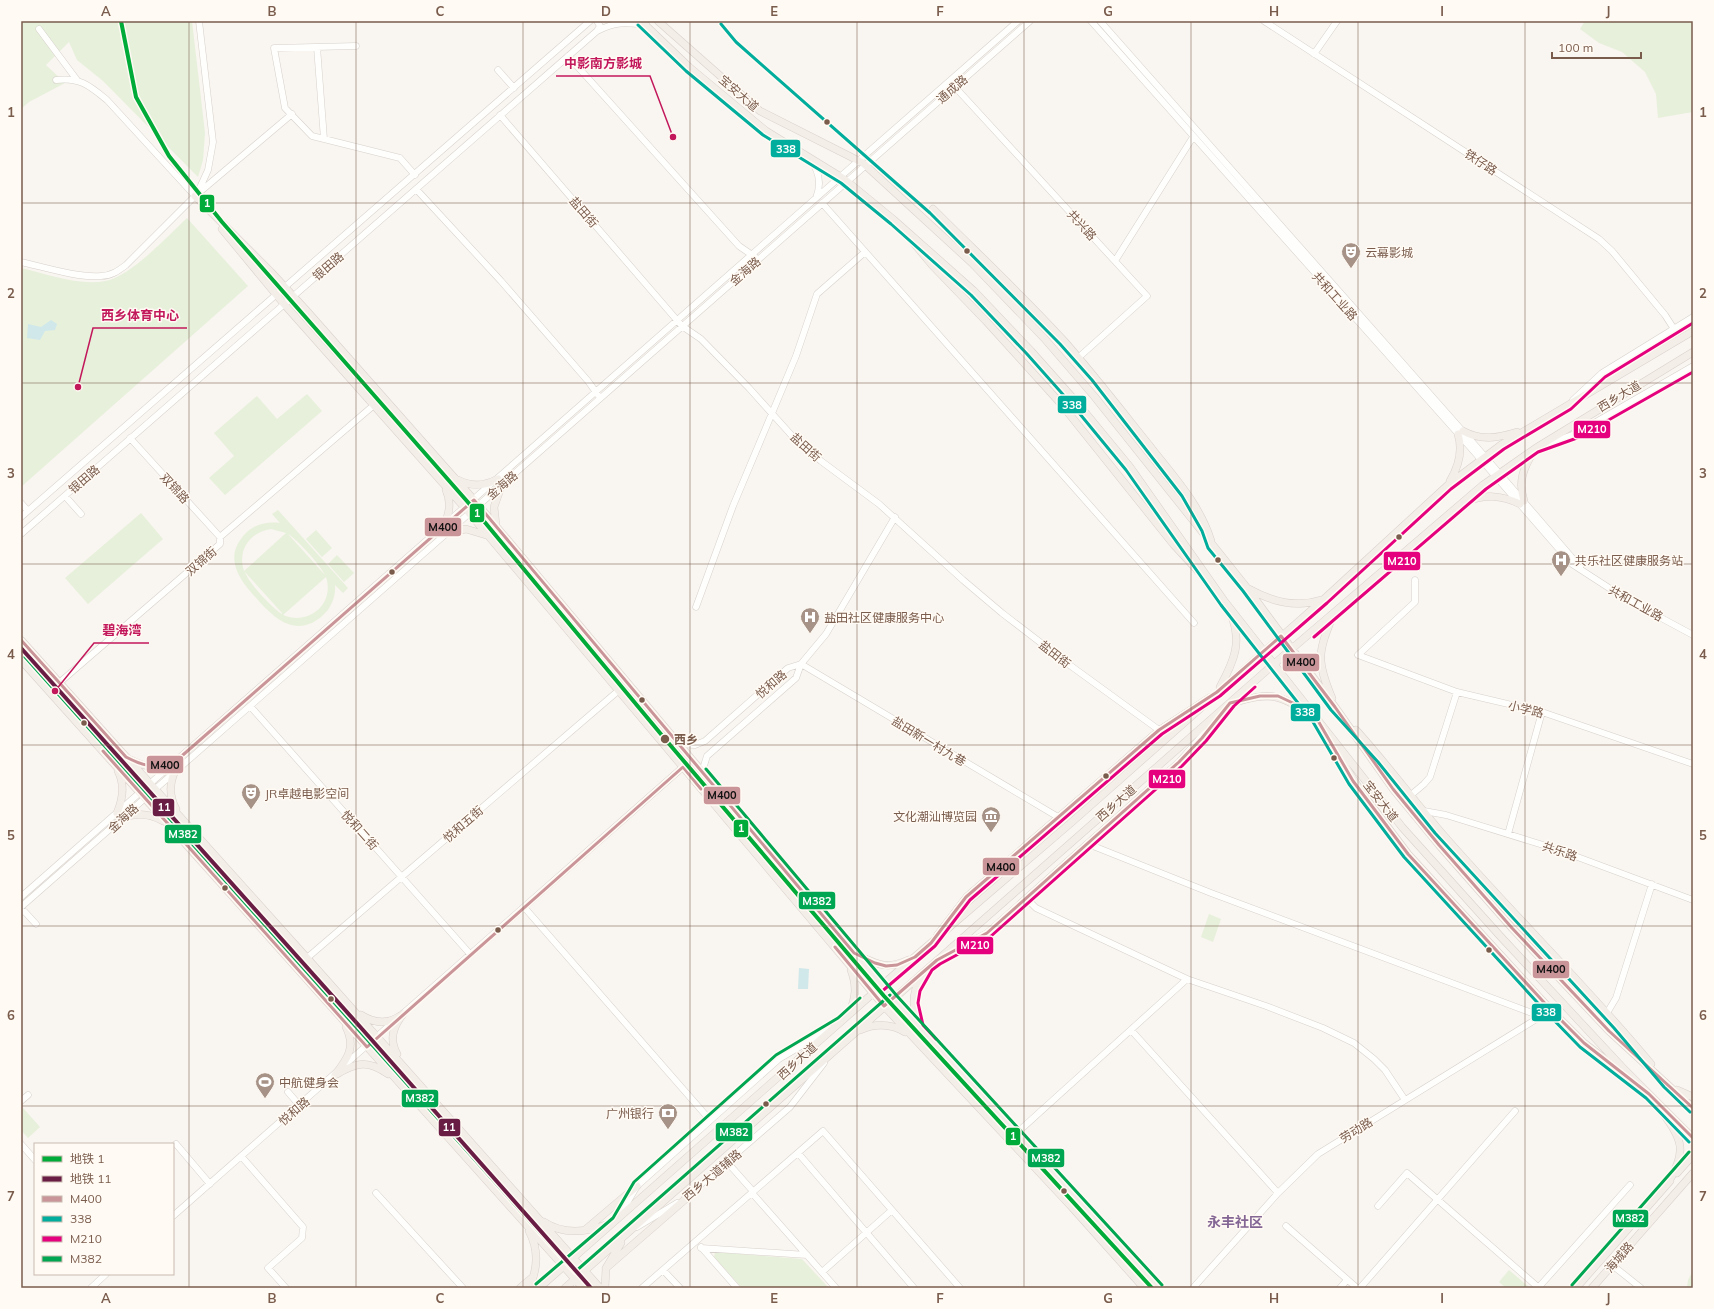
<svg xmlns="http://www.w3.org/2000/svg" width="1714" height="1309" viewBox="0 0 1714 1309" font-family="Mulish,'Noto Sans SC',sans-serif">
	<rect width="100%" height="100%" fill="#f9f5f0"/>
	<!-- green -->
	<path fill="#e7f0db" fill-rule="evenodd" d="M21,21H192L205,133L203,160L198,177L103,81L77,60L69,42L46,65L65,83L29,102L21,109Z
		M1585,21H1693V112L1658,118L1656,94L1645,72L1622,52L1599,43L1580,29Z
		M187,218L248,286L21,487V268C47,274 79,286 105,281C129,278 169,235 187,218Z
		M307,394L322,411L225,495L209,478L234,456L214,433L257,396L277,419Z
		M278,510L348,588L343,593L335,585C336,597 331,609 321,617C295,638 274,618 257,599C240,580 223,559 244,535C253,525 266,521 280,523L272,514ZM271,529L286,533L244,571C237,550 250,532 271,529ZM288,534C298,540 320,565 325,575ZM245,572L282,613V614C272,608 248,582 245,572ZM326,577C335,604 309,626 283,615Z
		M141,513L163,539L88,604L65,578Z
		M316,530L332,548L322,557L306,539Z
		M337,555L354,573L344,582L328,564Z
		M1209,914L1221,919L1213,942L1201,937Z
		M23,1108L40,1127L28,1138L21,1130V1110Z
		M715,1252L802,1259L829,1288H742L714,1257Z
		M1509,1270L1530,1288H1506L1499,1282Z
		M1693,1271V1288H1687L1688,1280Z"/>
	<!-- water -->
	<path fill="#d0e8ea" d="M51,320L57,324L55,330L45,331L40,340L27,338L28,324L41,327Z
		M799,968L809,969L808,989H798Z"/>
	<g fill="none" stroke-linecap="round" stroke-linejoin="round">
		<!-- minor casing -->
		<g stroke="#d7d1cb" stroke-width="7">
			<path id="minor" d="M1091,21L1470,447L1572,564L1626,599L1693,635
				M1100,21L1474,444L1580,567
				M1264,21L1599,239L1612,251L1665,315L1674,329
				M39,29L77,80
				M597,31L600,26L597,21
				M356,46L274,48L285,108L312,136L400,158L415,175
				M317,47L324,139
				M1314,54L1337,21
				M568,56L739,246L755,257
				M498,70L514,88
				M56,80C80,77 90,86 107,100L195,196
				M955,87L1147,296L1078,358
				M500,115L682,326L701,339L749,388L794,438L821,461L879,504L963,580L1002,613L1071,666L1159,730
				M809,158C819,170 822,183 816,198
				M416,189L501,281L588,381L598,395
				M198,192L208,170L213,142L199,21
				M822,203L1194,623
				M1115,261L1193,137
				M21,262C44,267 78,278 101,276C111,276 118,271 126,265L195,196L292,114
				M1573,400L1602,373L1693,317
				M130,438L220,537
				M1547,444L1575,434L1693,366
				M65,496L81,514
				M21,503L28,511
				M21,517L590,21
				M21,534L597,31C615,22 625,22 646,25
				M1415,580V602L1358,655L1457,692L1542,712L1693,764
				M696,607L733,506L796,356L817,294L865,252
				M801,664L1058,817
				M59,683L220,544V537L374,405
				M250,706L470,954
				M679,744L695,745L705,741L788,668L801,664
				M702,772L707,756L796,678L801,664L826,634L895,517
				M1411,795L1424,784L1430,777L1457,692
				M1424,811L1446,815L1556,849L1693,900
				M1508,834L1542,712
				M1088,844L1211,893L1540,1016
				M21,897C355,606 685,312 1018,21
				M1026,898L1036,908L1187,979L1266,1006L1323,1028L1354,1043L1374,1059L1385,1070L1405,1100
				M21,907L1030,21
				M524,907L710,1120
				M21,911L25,912L36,924
				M937,935L966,897L1159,730L1210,697
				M947,954L987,933L1179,762L1223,712
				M307,958L618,691
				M1607,1013L1616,998L1652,884
				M1131,1030L1278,1193
				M288,1092L300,1106
				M21,1101L28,1095
				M1009,1140L1187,979
				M21,1144L35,1160
				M176,1144L210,1184
				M798,1153L914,1288
				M241,1156L303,1227L302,1238L268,1268L286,1288
				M727,1162L751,1189L752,1193L836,1288
				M376,1193L463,1288
				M685,1198L790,1107L824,1063
				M1378,1206L1407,1173L1539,1288
				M620,1215L637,1186L779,1059L830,1029
				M173,1216C344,1067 513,916 683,767
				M1286,1226L1357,1288
				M637,1227L677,1203
				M701,1247L737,1288
				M701,1248L807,1255
				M1612,1265L1641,1288
				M663,1270L680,1288
				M822,1272L892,1210
				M91,1288L106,1274
				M642,1288L823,1131L960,1288
				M1193,1288L1278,1193L1318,1154L1551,1010
				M1340,1288L1347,1280
				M1360,1288L1515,1111
				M1538,1288L1630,1185"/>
		</g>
		<!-- major casing -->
		<g stroke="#dad1cc" stroke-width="8">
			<path id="major" d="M641,21L689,67L766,131L844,179L894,220L974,291L1031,351L1079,405L1130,467L1225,602L1402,827L1501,937L1622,1067L1693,1138
				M658,21L760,111L863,163L972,263L1044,338L1094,396L1247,588L1335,707L1393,789L1439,845L1512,928L1609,1031L1693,1108
				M195,196L271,272L306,310L474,500L893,999L1158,1288
				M933,209C977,253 1023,296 1065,342C1094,375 1121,410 1149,445C1172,475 1200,504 1211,541
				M222,229L284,304L465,508L884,1006L1070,1205L1144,1288
				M908,236L932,265L986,321L1062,405L1174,545L1198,571
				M1463,431C1481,441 1498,438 1517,432
				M458,480C472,487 484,486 498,479
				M1450,481C1459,466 1463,451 1458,434
				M1524,501C1518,482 1523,468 1534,451
				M1466,502C1485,494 1501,495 1520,504
				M496,525L494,507L501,487
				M443,528C449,515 452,503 446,490
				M447,533L466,529L486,535
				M1249,589C1273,602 1296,608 1321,600
				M21,640L307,958L600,1288
				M21,660L583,1288
				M1220,687C1234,661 1243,642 1230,612
				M1332,698C1316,660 1318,653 1333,615
				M1232,703C1272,692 1277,693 1312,716
				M1356,730C1385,762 1411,797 1439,830C1508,910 1584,983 1651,1064
				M1332,745L1362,793L1408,854L1551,1010L1584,1043L1624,1074
				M131,760C146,768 160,770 176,761
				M175,771C169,784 169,796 176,809
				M117,813C123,799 125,785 118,771
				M121,819C136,812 149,813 163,821
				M857,955C877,964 887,970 908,960
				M849,1013C856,998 857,986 851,970
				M361,1015C374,1023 387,1025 400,1016
				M918,1023C912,1007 912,991 922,976
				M860,1030C876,1023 890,1023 905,1032
				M397,1054C389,1039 393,1027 403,1014
				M337,1074C357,1062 368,1060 388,1074
				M335,1075C348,1058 356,1047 346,1027
				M1677,1090L1693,1097
				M1662,1112C1683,1141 1687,1151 1668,1183
				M1677,1173L1693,1155
				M544,1222C565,1236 589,1232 611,1223
				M585,1230L637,1186
				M529,1231C539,1250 538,1269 529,1288
				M606,1268L689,1196
				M520,1288L533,1277
				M539,1288L896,973L1073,821L1324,599L1448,485L1501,445L1693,331
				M565,1288L1274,664L1483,485L1536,448L1693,352
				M605,1288L606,1268L621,1243
				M1576,1288L1670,1181
				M1592,1288L1693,1173"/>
		</g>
		<!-- minor -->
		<use href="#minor" stroke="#fefefd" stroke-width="6"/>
		<!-- major -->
		<use href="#major" stroke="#f3eee8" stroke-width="7"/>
		<!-- bus-1 casing -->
		<g stroke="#fffaf3" stroke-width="6">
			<path id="bus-1" d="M21,640L126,757C143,766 158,770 176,761L474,500L854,953L875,963L886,966L897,965L915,957L931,943L966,897L1159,730L1217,692L1281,636L1335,707L1393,789L1439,845L1512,928L1609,1031L1693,1108
				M103,751L367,1047L683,767L701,789
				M835,947L884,1006L937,960L987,933L1179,762L1202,738L1230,703L1260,696H1278L1295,704L1317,719L1353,781L1408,854L1551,1010L1584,1043L1649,1094L1693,1138"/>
		</g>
		<!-- bus-2 casing -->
		<g stroke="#fffaf3" stroke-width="6">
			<path id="bus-2" d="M721,24L736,42L930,213L1060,344L1092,380L1182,496L1202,531L1208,548L1243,591L1331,710L1378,762L1435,833L1614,1028L1664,1087L1690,1112
				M638,25L686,71L763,135L841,183L891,224L971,295L1027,354L1075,408L1126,470L1221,605L1313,722L1349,784L1404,857L1547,1013L1580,1047L1646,1098L1689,1142"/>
		</g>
		<!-- bus-3 casing -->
		<g stroke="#fffaf3" stroke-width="6">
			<path id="bus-3" d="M1314,637L1486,489L1538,452L1577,438L1693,372
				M936,1039L923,1025L918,1003L920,991L932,970L940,964L990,937L1182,766L1206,741L1234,706L1255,687
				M1148,1285L1074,1202L880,993L935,946L970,900L1162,734L1220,696L1327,603L1451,489L1504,449L1571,409L1605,377L1693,323"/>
		</g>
		<!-- bus-4 casing -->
		<g stroke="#fffaf3" stroke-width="6">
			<path id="bus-4" d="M25,657L575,1272L890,995
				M706,769L897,996L1162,1285
				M536,1284L613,1218L634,1182L776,1055L838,1018L860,998
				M1572,1285L1689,1152"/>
		</g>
		<!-- bus-1 -->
		<use href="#bus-1" stroke="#ca9599" stroke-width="3"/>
		<!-- bus-2 -->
		<use href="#bus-2" stroke="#01ad9c" stroke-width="3"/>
		<!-- bus-3 -->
		<use href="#bus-3" stroke="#e5007d" stroke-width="3"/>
		<!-- bus-4 -->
		<use href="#bus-4" stroke="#00a651" stroke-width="3"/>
		<!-- metro-1 casing -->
		<g stroke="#fffaf3" stroke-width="7">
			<path id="metro-1" d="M121,21L136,97L169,156L222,222L473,508L665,739L884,996L1152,1288"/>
		</g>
		<!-- metro-2 casing -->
		<g stroke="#fffaf3" stroke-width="7">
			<path id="metro-2" d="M21,648L363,1030L591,1288"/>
		</g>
		<!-- metro-1 -->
		<use href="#metro-1" stroke="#00ab39" stroke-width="4"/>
		<!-- metro-2 -->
		<use href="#metro-2" stroke="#6a1d44" stroke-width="4"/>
	</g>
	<!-- grid -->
	<path fill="none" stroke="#7a5c4d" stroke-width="1" stroke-opacity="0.55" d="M189,21V1288M356,21V1288M523,21V1288M690,21V1288M857,21V1288M1024,21V1288M1191,21V1288M1358,21V1288M1525,21V1288M21,203H1693M21,383H1693M21,564H1693M21,745H1693M21,926H1693M21,1106H1693"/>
	<!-- icons -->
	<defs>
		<g id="theatre-pin" transform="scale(1)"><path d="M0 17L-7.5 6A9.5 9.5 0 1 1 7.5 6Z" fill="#a69286" stroke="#fffaf3"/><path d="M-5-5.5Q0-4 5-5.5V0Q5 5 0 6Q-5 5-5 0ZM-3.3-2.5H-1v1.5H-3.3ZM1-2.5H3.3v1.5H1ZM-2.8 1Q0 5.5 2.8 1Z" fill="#fff"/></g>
		<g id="hospital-pin" transform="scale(1)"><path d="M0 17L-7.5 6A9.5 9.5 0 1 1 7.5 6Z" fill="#a69286" stroke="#fffaf3"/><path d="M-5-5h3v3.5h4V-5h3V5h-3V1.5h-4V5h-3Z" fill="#fff"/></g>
		<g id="museum-pin" transform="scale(1)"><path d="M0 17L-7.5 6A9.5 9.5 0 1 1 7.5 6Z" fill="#a69286" stroke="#fffaf3"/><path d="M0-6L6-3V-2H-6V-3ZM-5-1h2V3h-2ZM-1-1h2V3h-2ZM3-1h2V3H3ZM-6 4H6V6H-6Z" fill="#fff"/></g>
		<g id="stadium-pin" transform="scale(1)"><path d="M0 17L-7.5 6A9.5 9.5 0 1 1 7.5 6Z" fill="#a69286" stroke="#fffaf3"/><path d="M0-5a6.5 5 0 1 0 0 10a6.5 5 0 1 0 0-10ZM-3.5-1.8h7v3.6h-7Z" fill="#fff"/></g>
		<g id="bank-pin" transform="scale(1)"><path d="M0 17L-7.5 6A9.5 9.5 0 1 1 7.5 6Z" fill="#a69286" stroke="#fffaf3"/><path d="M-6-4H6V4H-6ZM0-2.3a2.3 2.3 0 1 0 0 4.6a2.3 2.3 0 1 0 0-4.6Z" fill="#fff"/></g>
	</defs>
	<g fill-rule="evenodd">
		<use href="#theatre-pin" x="1351" y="252"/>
		<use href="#hospital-pin" x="1561" y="560"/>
		<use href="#hospital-pin" x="810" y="617"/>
		<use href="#theatre-pin" x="251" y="793"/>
		<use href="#museum-pin" x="991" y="816"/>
		<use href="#stadium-pin" x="265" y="1082"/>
		<use href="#bank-pin" x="668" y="1113"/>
	</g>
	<!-- markers -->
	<g fill="#7a5c4d" stroke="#fffaf3" stroke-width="1.5">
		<circle cx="827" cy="122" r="3.5"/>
		<circle cx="967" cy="251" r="3.5"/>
		<circle cx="1399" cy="537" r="3.5"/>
		<circle cx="1218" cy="560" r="3.5"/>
		<circle cx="392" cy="572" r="3.5"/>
		<circle cx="642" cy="700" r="3.5"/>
		<circle cx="84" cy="723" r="3.5"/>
		<circle cx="665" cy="739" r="5"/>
		<circle cx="1334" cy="758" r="3.5"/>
		<circle cx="1106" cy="776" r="3.5"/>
		<circle cx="225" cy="888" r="3.5"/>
		<circle cx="498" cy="930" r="3.5"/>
		<circle cx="1489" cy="950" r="3.5"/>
		<circle cx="331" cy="999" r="3.5"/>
		<circle cx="766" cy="1104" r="3.5"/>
		<circle cx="1064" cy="1191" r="3.5"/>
	</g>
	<g text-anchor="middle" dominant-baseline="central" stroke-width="3" stroke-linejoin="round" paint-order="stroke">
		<!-- street labels -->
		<g font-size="12" fill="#7a5c4d" stroke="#fffaf3">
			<text transform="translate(952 89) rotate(-41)">通成路</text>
			<text transform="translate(739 93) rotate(41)">宝安大道</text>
			<text transform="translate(1481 162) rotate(33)">铁仔路</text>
			<text transform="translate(584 212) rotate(49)">盐田街</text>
			<text transform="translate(1082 225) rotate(48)">共兴路</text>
			<text transform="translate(328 266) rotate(-41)">银田路</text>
			<text transform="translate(745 271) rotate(-41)">金海路</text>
			<text transform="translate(1335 296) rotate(48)">共和工业路</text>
			<text transform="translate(1619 396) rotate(-31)">西乡大道</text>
			<text transform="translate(806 447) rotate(42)">盐田街</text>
			<text transform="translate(84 479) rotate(-41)">银田路</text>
			<text transform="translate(502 485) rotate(-41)">金海路</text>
			<text transform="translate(175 488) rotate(48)">双锦路</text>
			<text transform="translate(201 561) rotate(-41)">双锦街</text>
			<text transform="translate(1636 603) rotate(29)">共和工业路</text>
			<text transform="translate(1055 654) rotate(38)">盐田街</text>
			<text transform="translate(771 684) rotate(-41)">悦和路</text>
			<text transform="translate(1526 709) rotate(14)">小学路</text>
			<text transform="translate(929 741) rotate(31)">盐田新一村九巷</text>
			<text transform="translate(1381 801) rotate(52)">宝安大道</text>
			<text transform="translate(1116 803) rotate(-41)">西乡大道</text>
			<text transform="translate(123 818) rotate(-42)">金海路</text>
			<text transform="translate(463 824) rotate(-41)">悦和五街</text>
			<text transform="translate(360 830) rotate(48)">悦和二街</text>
			<text transform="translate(1560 851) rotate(19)">共乐路</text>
			<text transform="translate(797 1061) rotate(-42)">西乡大道</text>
			<text transform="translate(294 1111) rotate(-41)">悦和路</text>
			<text transform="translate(1356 1130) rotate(-32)">劳动路</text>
			<text transform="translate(712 1175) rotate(-40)">西乡大道辅路</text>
			<text transform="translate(1619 1257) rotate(-49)">海城路</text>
		</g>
		<!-- poi labels -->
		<g font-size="12" fill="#7a5c4d" stroke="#fffaf3" text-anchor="start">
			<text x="1365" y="252">云幕影城</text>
			<text x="1575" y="560">共乐社区健康服务站</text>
			<text x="824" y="617">盐田社区健康服务中心</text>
			<text x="265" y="793">JR卓越电影空间</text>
			<text x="977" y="816" text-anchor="end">文化潮汕博览园</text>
			<text x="279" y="1082">中航健身会</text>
			<text x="654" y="1113" text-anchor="end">广州银行</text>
		</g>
		<!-- stop labels -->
		<g font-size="12" font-weight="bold" fill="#7a5c4d" stroke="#fffaf3" text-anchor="start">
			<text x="674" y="739">西乡</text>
		</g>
		<!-- quarter labels -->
		<g font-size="14" font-weight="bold" fill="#846695" stroke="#fffaf3">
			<text x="1235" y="1222">永丰社区</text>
		</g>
	</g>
	<!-- callouts -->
	<path fill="none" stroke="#c2185b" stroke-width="1.5" d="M673 137L650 76H556M78 387L93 328H187M55 691L94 643H149"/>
	<g fill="#c2185b" stroke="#fffaf3" stroke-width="1.5">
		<circle cx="673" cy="137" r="4"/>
		<circle cx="78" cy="387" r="4"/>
		<circle cx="55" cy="691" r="4"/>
	</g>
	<g font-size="13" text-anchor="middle" font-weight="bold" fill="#c2185b" stroke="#fffaf3" stroke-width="3" stroke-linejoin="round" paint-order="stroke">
		<text x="603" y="68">中影南方影城</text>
		<text x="140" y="320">西乡体育中心</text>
		<text x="122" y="635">碧海湾</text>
	</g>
	<g stroke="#fffaf3" stroke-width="1.5">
		<rect x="770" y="139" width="31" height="19" rx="4" fill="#01ad9c"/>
		<rect x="199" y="194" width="16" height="19" rx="4" fill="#00ab39"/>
		<rect x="1057" y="395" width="30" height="19" rx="4" fill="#01ad9c"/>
		<rect x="1573" y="420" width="38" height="19" rx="4" fill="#e5007d"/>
		<rect x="469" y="503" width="16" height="20" rx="4" fill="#00ab39"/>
		<rect x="424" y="517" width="38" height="20" rx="4" fill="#ca9599"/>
		<rect x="1383" y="551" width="38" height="20" rx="4" fill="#e5007d"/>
		<rect x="1282" y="653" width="38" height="19" rx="4" fill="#ca9599"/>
		<rect x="1290" y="703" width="31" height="19" rx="4" fill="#01ad9c"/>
		<rect x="146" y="755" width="38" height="19" rx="4" fill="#ca9599"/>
		<rect x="1148" y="769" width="38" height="20" rx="4" fill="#e5007d"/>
		<rect x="703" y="786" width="38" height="19" rx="4" fill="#ca9599"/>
		<rect x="152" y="798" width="23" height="19" rx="4" fill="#6a1d44"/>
		<rect x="733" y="819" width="16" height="19" rx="4" fill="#00ab39"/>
		<rect x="164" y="824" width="38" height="20" rx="4" fill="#00a651"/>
		<rect x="982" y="857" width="38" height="19" rx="4" fill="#ca9599"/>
		<rect x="798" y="891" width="38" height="19" rx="4" fill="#00a651"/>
		<rect x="956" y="936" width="38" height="19" rx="4" fill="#e5007d"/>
		<rect x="1532" y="960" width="38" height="19" rx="4" fill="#ca9599"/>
		<rect x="1531" y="1003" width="31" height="19" rx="4" fill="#01ad9c"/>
		<rect x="401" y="1089" width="38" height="19" rx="4" fill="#00a651"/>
		<rect x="438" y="1118" width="23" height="19" rx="4" fill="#6a1d44"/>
		<rect x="715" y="1122" width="38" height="20" rx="4" fill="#00a651"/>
		<rect x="1005" y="1127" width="16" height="19" rx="4" fill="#00ab39"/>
		<rect x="1027" y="1148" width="38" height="20" rx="4" fill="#00a651"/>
		<rect x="1612" y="1209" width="37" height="19" rx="4" fill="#00a651"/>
	</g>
	<g font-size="11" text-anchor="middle" font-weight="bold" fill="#fff">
		<text x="786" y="153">338</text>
		<text x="207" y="207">1</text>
		<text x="1072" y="409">338</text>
		<text x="1592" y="433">M210</text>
		<text x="477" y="517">1</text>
		<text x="1402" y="565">M210</text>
		<text x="1305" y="716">338</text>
		<text x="1167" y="783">M210</text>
		<text x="164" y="811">11</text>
		<text x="741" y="832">1</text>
		<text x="183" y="838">M382</text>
		<text x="817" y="905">M382</text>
		<text x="975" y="949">M210</text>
		<text x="1546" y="1016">338</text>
		<text x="420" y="1102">M382</text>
		<text x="449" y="1131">11</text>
		<text x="734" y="1136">M382</text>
		<text x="1013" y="1140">1</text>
		<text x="1046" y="1162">M382</text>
		<text x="1630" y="1222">M382</text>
	</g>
	<g font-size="11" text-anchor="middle" font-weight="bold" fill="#111">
		<text x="443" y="531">M400</text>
		<text x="1301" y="666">M400</text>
		<text x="165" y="769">M400</text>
		<text x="722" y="799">M400</text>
		<text x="1001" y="871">M400</text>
		<text x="1551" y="973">M400</text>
	</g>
	<!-- border -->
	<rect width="1714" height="1309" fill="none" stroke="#fffaf3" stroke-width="44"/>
	<!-- legend -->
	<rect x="34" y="1143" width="140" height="132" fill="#fffaf3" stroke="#cabbb1"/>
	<rect x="42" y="1156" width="20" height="6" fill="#00ab39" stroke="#cabbb1"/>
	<text x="70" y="1163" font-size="12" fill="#7a5c4d">地铁 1</text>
	<rect x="42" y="1176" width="20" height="6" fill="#6a1d44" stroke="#cabbb1"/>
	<text x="70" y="1183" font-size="12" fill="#7a5c4d">地铁 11</text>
	<rect x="42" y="1196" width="20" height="6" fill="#ca9599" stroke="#cabbb1"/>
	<text x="70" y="1203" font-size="12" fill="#7a5c4d">M400</text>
	<rect x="42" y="1216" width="20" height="6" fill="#01ad9c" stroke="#cabbb1"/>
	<text x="70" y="1223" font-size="12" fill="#7a5c4d">338</text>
	<rect x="42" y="1236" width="20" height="6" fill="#e5007d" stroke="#cabbb1"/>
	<text x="70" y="1243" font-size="12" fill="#7a5c4d">M210</text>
	<rect x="42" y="1256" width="20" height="6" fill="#00a651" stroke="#cabbb1"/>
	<text x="70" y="1263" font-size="12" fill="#7a5c4d">M382</text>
	<!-- scale -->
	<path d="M1552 52v6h89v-6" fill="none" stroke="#7a5c4d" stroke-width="2"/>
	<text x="1558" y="52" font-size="12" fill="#7a5c4d" stroke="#fffaf3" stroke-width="3" paint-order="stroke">100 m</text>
	<rect x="22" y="22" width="1670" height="1265" fill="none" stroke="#7a5c4d" stroke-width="1.5"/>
	<g font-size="13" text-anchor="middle" font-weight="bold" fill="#7a5c4d">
		<text x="106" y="16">A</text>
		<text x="272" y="16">B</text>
		<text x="440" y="16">C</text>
		<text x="606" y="16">D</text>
		<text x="774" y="16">E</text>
		<text x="940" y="16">F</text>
		<text x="1108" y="16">G</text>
		<text x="1274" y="16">H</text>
		<text x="1442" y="16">I</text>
		<text x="1608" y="16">J</text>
		<text x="11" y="117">1</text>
		<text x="1703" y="117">1</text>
		<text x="11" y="298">2</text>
		<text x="1703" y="298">2</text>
		<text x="11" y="478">3</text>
		<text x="1703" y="478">3</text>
		<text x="11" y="659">4</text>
		<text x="1703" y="659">4</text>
		<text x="11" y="840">5</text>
		<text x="1703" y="840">5</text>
		<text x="11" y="1020">6</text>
		<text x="1703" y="1020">6</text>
		<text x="11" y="1201">7</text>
		<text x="1703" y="1201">7</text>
		<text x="106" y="1303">A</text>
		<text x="272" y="1303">B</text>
		<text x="440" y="1303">C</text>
		<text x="606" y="1303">D</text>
		<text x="774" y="1303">E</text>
		<text x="940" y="1303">F</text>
		<text x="1108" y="1303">G</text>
		<text x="1274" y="1303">H</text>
		<text x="1442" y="1303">I</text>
		<text x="1608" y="1303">J</text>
	</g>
</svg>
